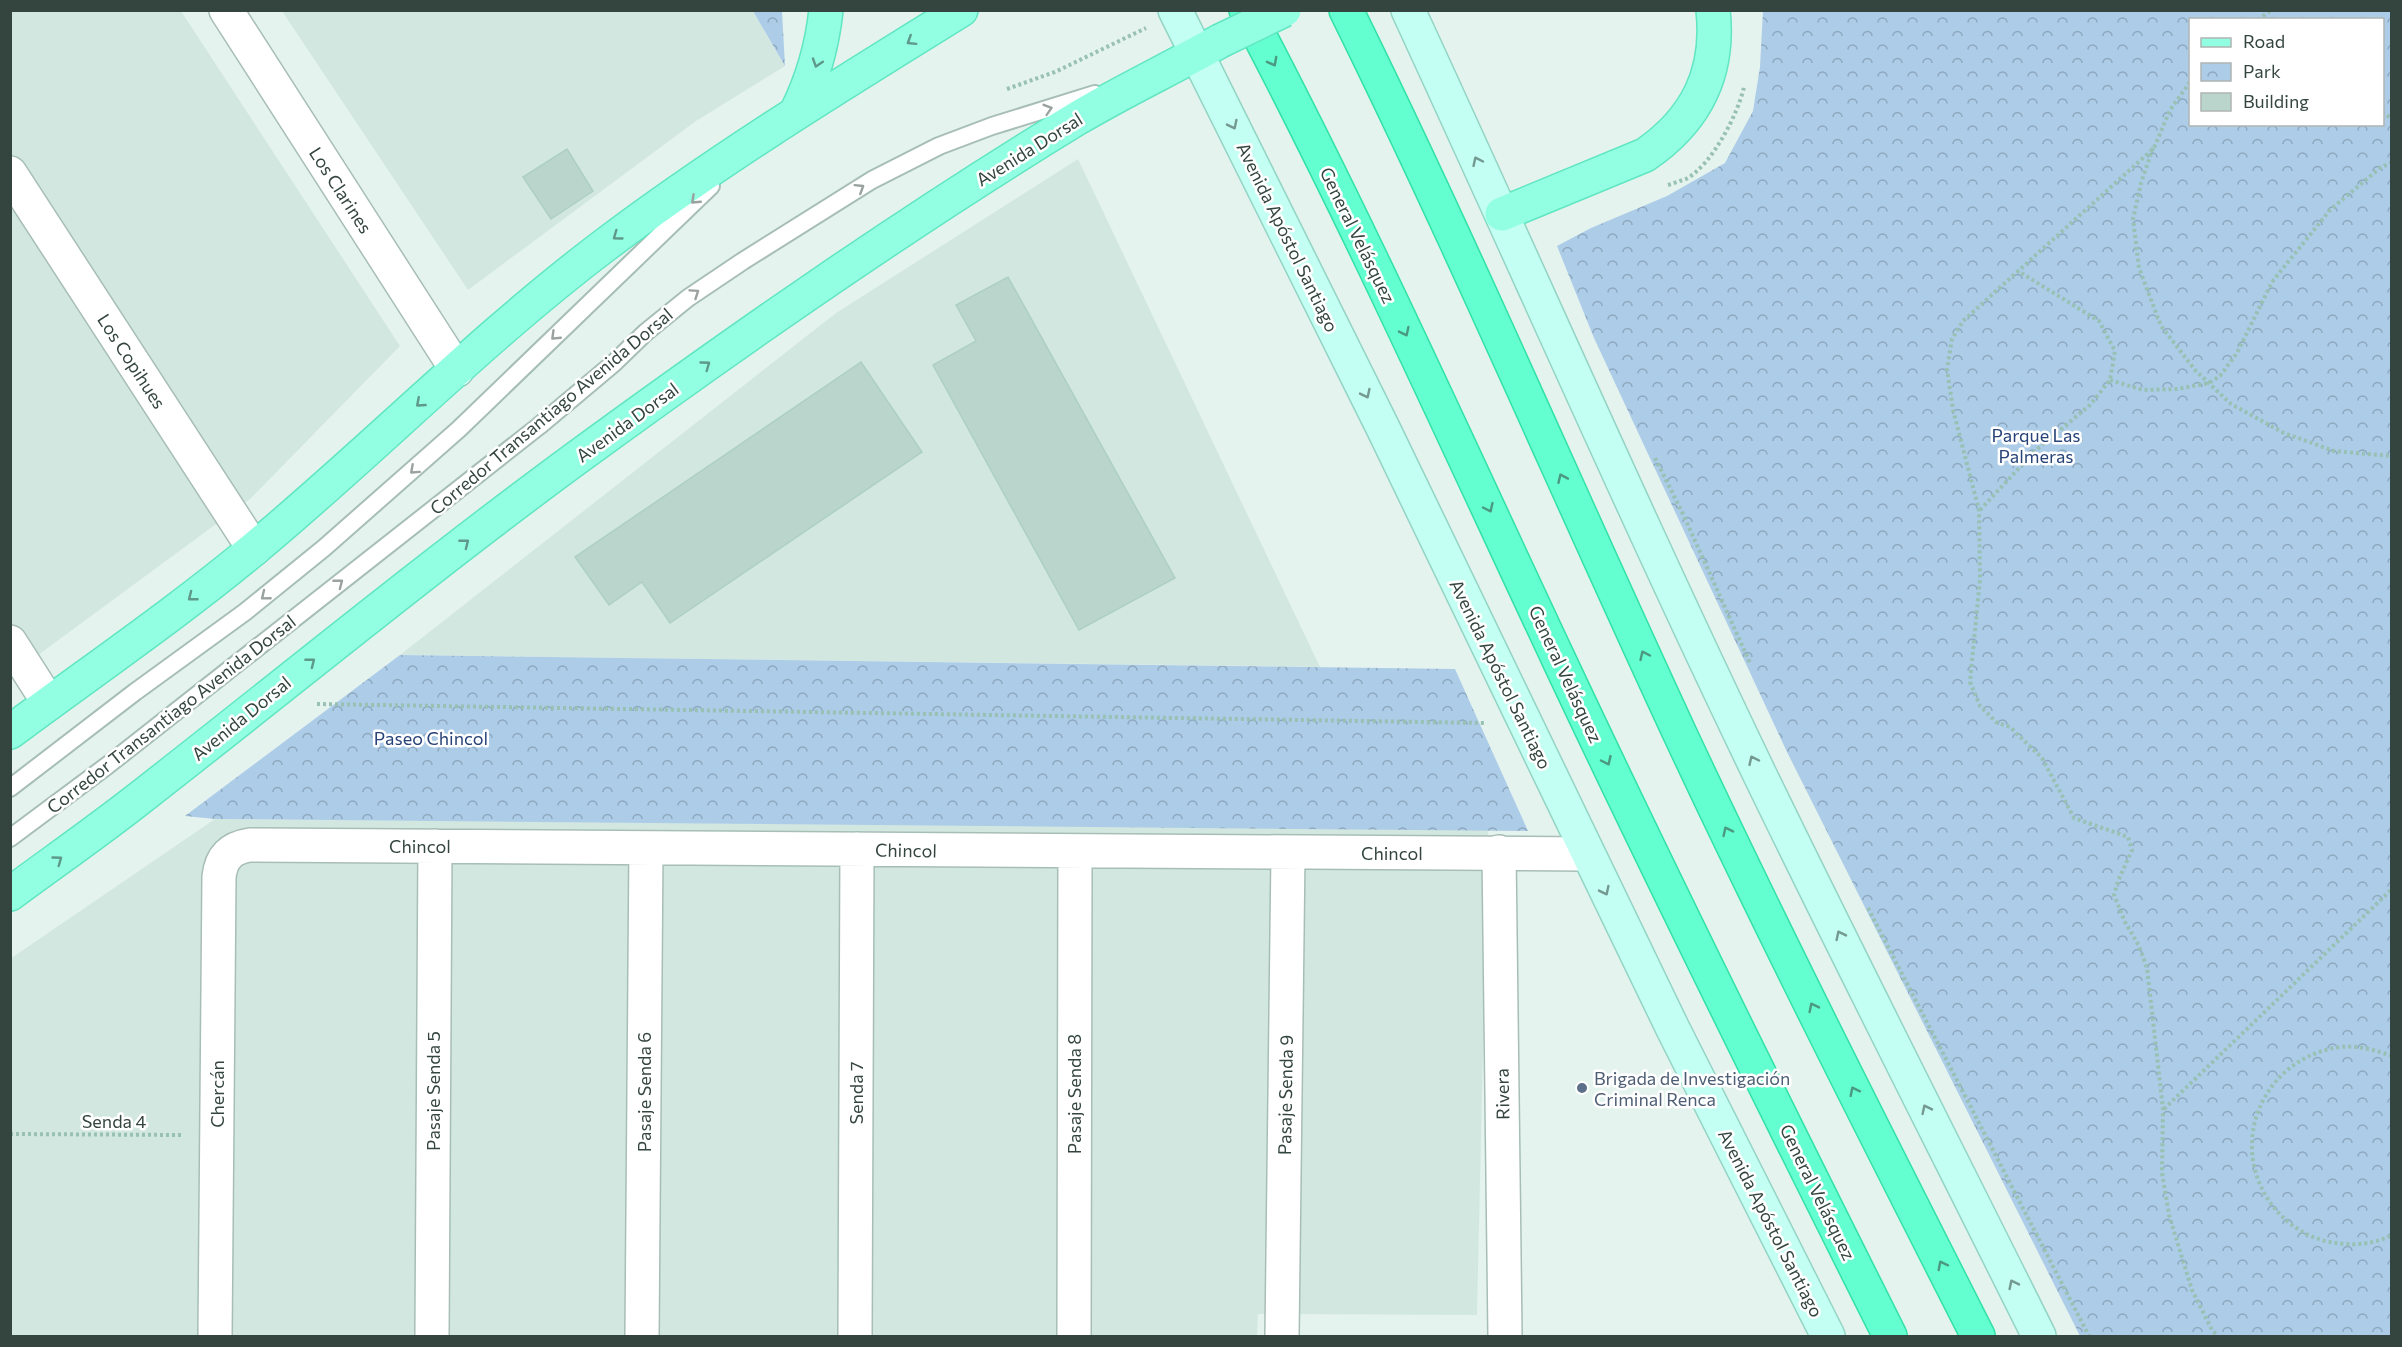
<svg xmlns="http://www.w3.org/2000/svg" width="2402" height="1347" viewBox="0 0 2402 1347" font-family="Commissioner,sans-serif">
	<defs>
		<pattern id="park-crowns" width="20" height="18" patternUnits="userSpaceOnUse" patternTransform="scale(1.5)"><rect width="20" height="18" fill="#accce8"/><path d="M2 6a3 3 0 1 1 6 0M12 15a3 3 0 1 1 6 0" fill="none" stroke="#8da7bd"/></pattern>
	</defs>
	<rect width="100%" height="100%" fill="#e5f3ef"/>
	<!-- residential -->
	<path fill="#d3e7e1" d="M11,11H181L400,346L250,499L11,675Z
		M282,11H753L785,66L696,121L468,290Z
		M1078,159L1320,667L400,655L836,313Z
		M215,819L1488,829L1477,1315L1258,1314L1257,1336H11L10,959Z"/>
	<!-- park -->
	<path fill="url(#park-crowns)" fill-rule="evenodd" d="M1763,10L2391,11V1336H2080L1787,752L1594,338L1557,246L1591,228L1667,196L1725,163L1753,111L1760,67ZM2190,20H2382V124H2190Z
		M753,11H782L785,66Z
		M400,655L1455,669L1528,831L215,819L185,816Z"/>
	<!-- building -->
	<path fill="#bad5cb" stroke="#add0c3" stroke-width="1.5" d="M567,149L593,191L551,219L523,177Z
		M1008,277L1175,578L1079,630L933,365L976,341L956,305Z
		M861,362L922,452L670,623L642,582L609,605L575,557Z"/>
	<g fill="none" stroke-linecap="round" stroke-linejoin="round">
		<!-- lane casing -->
		<g stroke="#a7beb7" stroke-width="20">
			<path id="lane" d="M10,788L135,692L245,612L324,548L459,429L711,186
				M10,838L108,765L539,426L614,363L646,332L688,298L743,261L872,180L939,146L992,126L1095,94"/>
		</g>
		<!-- street casing -->
		<g stroke="#a7beb7" stroke-width="36">
			<path id="street" d="M226,10L457,370
				M10,173L254,549
				M10,642L49,703
				M1499,852L1505,1336
				M215,1336L219,877C221,858 230,848 250,845L1587,854
				M432,1336L435,846
				M642,1336L646,848
				M855,1336L857,849
				M1074,1336L1075,852
				M1282,1336L1288,853"/>
		</g>
		<!-- secondary casing -->
		<g stroke="#93d4c4" stroke-width="36">
			<path id="secondary" d="M1175,10L1383,428L1673,1029L1828,1336
				M1408,10C1526,265 1638,522 1760,775C1851,963 1946,1149 2039,1336"/>
		</g>
		<!-- primary casing -->
		<g stroke="#60e6c1" stroke-width="36">
			<path id="primary" d="M796,113C813,79 822,48 826,10
				M1502,214L1645,155C1696,120 1720,73 1713,10
				M10,732C92,671 177,613 255,548C374,449 482,338 605,245C719,159 840,85 961,10
				M10,894C52,863 95,833 136,801C281,688 423,571 571,462C735,342 902,225 1076,119C1123,91 1172,68 1220,41"/>
		</g>
		<!-- highway casing -->
		<g stroke="#31e1a5" stroke-width="36">
			<path id="highway" d="M1246,10C1358,222 1456,441 1558,658C1665,886 1777,1111 1890,1336
				M1346,10C1464,249 1568,493 1680,734C1775,937 1877,1137 1978,1336"/>
		</g>
		<!-- path -->
		<path stroke="#98c1b3" stroke-width="4" stroke-dasharray="3 3" stroke-linecap="butt" d="M2258,20L2271,10
			M2190,82L2170,110L2154,148L1963,321L1952,339L1947,369L1953,410L1979,510L1980,579L1970,682L1980,706L1996,722L2010,727L2042,758L2074,818L2128,837L2132,850L2118,881L2114,895L2125,922L2139,946L2147,968L2163,1109L2162,1173L2169,1215L2192,1290L2212,1330L2218,1336
			M1007,89L1055,72L1146,28
			M2382,112L2392,119
			M2153,148L2141,183L2133,219L2139,268L2161,326L2195,370L2231,404L2284,433L2334,451L2392,456
			M1668,185C1674,183 1680,181 1686,179C1712,165 1738,114 1744,87
			M2110,380L2143,390L2177,389L2209,383L2220,376L2237,353L2272,282L2330,210L2380,168L2392,162
			M1655,458L1683,514L1750,663
			M1980,510L2035,451L2090,405L2110,380L2115,351L2099,321L2018,271
			M317,704L1485,723
			M1868,908L2089,1336
			M2392,1056C2373,1049 2353,1044 2334,1048C2258,1063 2226,1151 2276,1210C2289,1225 2306,1236 2325,1241C2348,1246 2370,1246 2392,1235
			M2164,1109L2392,889
			M10,1134L181,1135"/>
		<!-- lane -->
		<use href="#lane" stroke="#fff" stroke-width="16"/>
		<!-- street -->
		<use href="#street" stroke="#fff" stroke-width="33"/>
		<!-- secondary -->
		<use href="#secondary" stroke="#c3fff2" stroke-width="33"/>
		<!-- primary -->
		<use href="#primary" stroke="#92ffe3" stroke-width="33"/>
		<!-- highway -->
		<use href="#highway" stroke="#64ffd0" stroke-width="33"/>
		<!-- primary-bridge casing -->
		<g stroke="#60e6c1" stroke-width="36" stroke-linecap="butt">
			<path id="primary-bridge" d="M1220,41L1284,10"/>
		</g>
		<!-- primary-bridge -->
		<use href="#primary-bridge" stroke="#92ffe3" stroke-width="33"/>
	</g>
	<!-- one-way arrows -->
	<defs><path id="oneway-chevron" d="M-2-3.5L2.5 0L-2 3.5" fill="none" stroke-width="1.6" stroke-linecap="round" stroke-linejoin="round" transform="scale(1.5)"/></defs>
	<g stroke="#5e9989">
		<use href="#oneway-chevron" transform="translate(911 41) rotate(148)"/>
		<use href="#oneway-chevron" transform="translate(817 63) rotate(108)"/>
		<use href="#oneway-chevron" transform="translate(617 236) rotate(144)"/>
		<use href="#oneway-chevron" transform="translate(706 365) rotate(-36)"/>
		<use href="#oneway-chevron" transform="translate(420 403) rotate(139)"/>
		<use href="#oneway-chevron" transform="translate(465 543) rotate(-38)"/>
		<use href="#oneway-chevron" transform="translate(192 597) rotate(142)"/>
		<use href="#oneway-chevron" transform="translate(311 662) rotate(-38)"/>
		<use href="#oneway-chevron" transform="translate(58 860) rotate(-36)"/>
	</g>
	<g stroke="#4a9980">
		<use href="#oneway-chevron" transform="translate(1273 62) rotate(62)"/>
		<use href="#oneway-chevron" transform="translate(1405 332) rotate(64)"/>
		<use href="#oneway-chevron" transform="translate(1562 478) rotate(-114)"/>
		<use href="#oneway-chevron" transform="translate(1489 508) rotate(65)"/>
		<use href="#oneway-chevron" transform="translate(1644 655) rotate(-115)"/>
		<use href="#oneway-chevron" transform="translate(1607 761) rotate(65)"/>
		<use href="#oneway-chevron" transform="translate(1727 831) rotate(-116)"/>
		<use href="#oneway-chevron" transform="translate(1813 1007) rotate(-116)"/>
		<use href="#oneway-chevron" transform="translate(1854 1091) rotate(-117)"/>
		<use href="#oneway-chevron" transform="translate(1942 1265) rotate(-117)"/>
	</g>
	<g stroke="#9aa29f">
		<use href="#oneway-chevron" transform="translate(1048 109) rotate(-17)"/>
		<use href="#oneway-chevron" transform="translate(860 188) rotate(-32)"/>
		<use href="#oneway-chevron" transform="translate(695 200) rotate(137)"/>
		<use href="#oneway-chevron" transform="translate(695 293) rotate(-34)"/>
		<use href="#oneway-chevron" transform="translate(555 336) rotate(136)"/>
		<use href="#oneway-chevron" transform="translate(414 470) rotate(138)"/>
		<use href="#oneway-chevron" transform="translate(339 583) rotate(-38)"/>
		<use href="#oneway-chevron" transform="translate(265 596) rotate(141)"/>
	</g>
	<g stroke="#749990">
		<use href="#oneway-chevron" transform="translate(1233 125) rotate(64)"/>
		<use href="#oneway-chevron" transform="translate(1477 161) rotate(-115)"/>
		<use href="#oneway-chevron" transform="translate(1366 394) rotate(64)"/>
		<use href="#oneway-chevron" transform="translate(1753 760) rotate(-115)"/>
		<use href="#oneway-chevron" transform="translate(1605 891) rotate(64)"/>
		<use href="#oneway-chevron" transform="translate(1840 935) rotate(-116)"/>
		<use href="#oneway-chevron" transform="translate(1926 1109) rotate(-116)"/>
		<use href="#oneway-chevron" transform="translate(2013 1284) rotate(-116)"/>
	</g>
	<!-- markers -->
	<circle fill="#5c6f8a" stroke="#fff" stroke-width="2" cx="1582" cy="1088" r="6"/>
	<g text-anchor="middle" dominant-baseline="central" stroke-width="5" stroke-linejoin="round" paint-order="stroke">
		<!-- street labels -->
		<g font-size="18" fill="#34453f" stroke="#fff">
			<text transform="translate(1029 149) rotate(-32)">Avenida Dorsal</text>
			<text transform="translate(341 190) rotate(57)">Los Clarines</text>
			<text transform="translate(1358 235) rotate(64)">General Velásquez</text>
			<text transform="translate(1288 237) rotate(64)">Avenida Apóstol Santiago</text>
			<text transform="translate(132 361) rotate(57)">Los Copihues</text>
			<text transform="translate(551 411) rotate(-40)">Corredor Transantiago Avenida Dorsal</text>
			<text transform="translate(627 422) rotate(-36)">Avenida Dorsal</text>
			<text transform="translate(1501 674) rotate(64)">Avenida Apóstol Santiago</text>
			<text transform="translate(1566 674) rotate(65)">General Velásquez</text>
			<text transform="translate(171 714) rotate(-38)">Corredor Transantiago Avenida Dorsal</text>
			<text transform="translate(241 718) rotate(-39)">Avenida Dorsal</text>
			<text x="420" y="846">Chincol</text>
			<text transform="translate(906 850) rotate(1)">Chincol</text>
			<text x="1392" y="853">Chincol</text>
			<text transform="translate(433 1091) rotate(-90)">Pasaje Senda 5</text>
			<text transform="translate(644 1092) rotate(-90)">Pasaje Senda 6</text>
			<text transform="translate(856 1093) rotate(-90)">Senda 7</text>
			<text transform="translate(217 1094) rotate(-90)">Chercán</text>
			<text transform="translate(1074 1094) rotate(-90)">Pasaje Senda 8</text>
			<text transform="translate(1502 1094) rotate(-91)">Rivera</text>
			<text transform="translate(1285 1095) rotate(-89)">Pasaje Senda 9</text>
			<text x="114" y="1121">Senda 4</text>
			<text transform="translate(1818 1192) rotate(64)">General Velásquez</text>
			<text transform="translate(1771 1223) rotate(63)">Avenida Apóstol Santiago</text>
		</g>
		<!-- park labels -->
		<g font-size="18" fill="#274378" stroke="#fff">
			<text x="2036" y="435">Parque Las<tspan x="2036" dy="21">Palmeras</tspan></text>
			<text x="431" y="738">Paseo Chincol</text>
		</g>
		<!-- service labels -->
		<g font-size="18" fill="#4e5e75" stroke="#fff" text-anchor="start">
			<text x="1594" y="1078">Brigada de Investigación<tspan x="1594" dy="21">Criminal Renca</tspan></text>
		</g>
	</g>
	<!-- border -->
	<rect width="2402" height="1347" fill="none" stroke="#34453f" stroke-width="24"/>
	<!-- legend -->
	<rect x="2189" y="18" width="195" height="108" fill="#ffffff" stroke="#aeb5b2" stroke-width="1.5"/>
	<rect x="2201" y="38" width="30" height="9" fill="#92ffe3" stroke="#aeb5b2" stroke-width="1.5"/>
	<text x="2243" y="48" font-size="18" fill="#34453f">Road</text>
	<rect x="2201" y="63" width="30" height="18" fill="url(#park-crowns)" stroke="#aeb5b2" stroke-width="1.5"/>
	<text x="2243" y="78" font-size="18" fill="#34453f">Park</text>
	<rect x="2201" y="93" width="30" height="18" fill="#bad5cb" stroke="#aeb5b2" stroke-width="1.5"/>
	<text x="2243" y="108" font-size="18" fill="#34453f">Building</text>
</svg>
